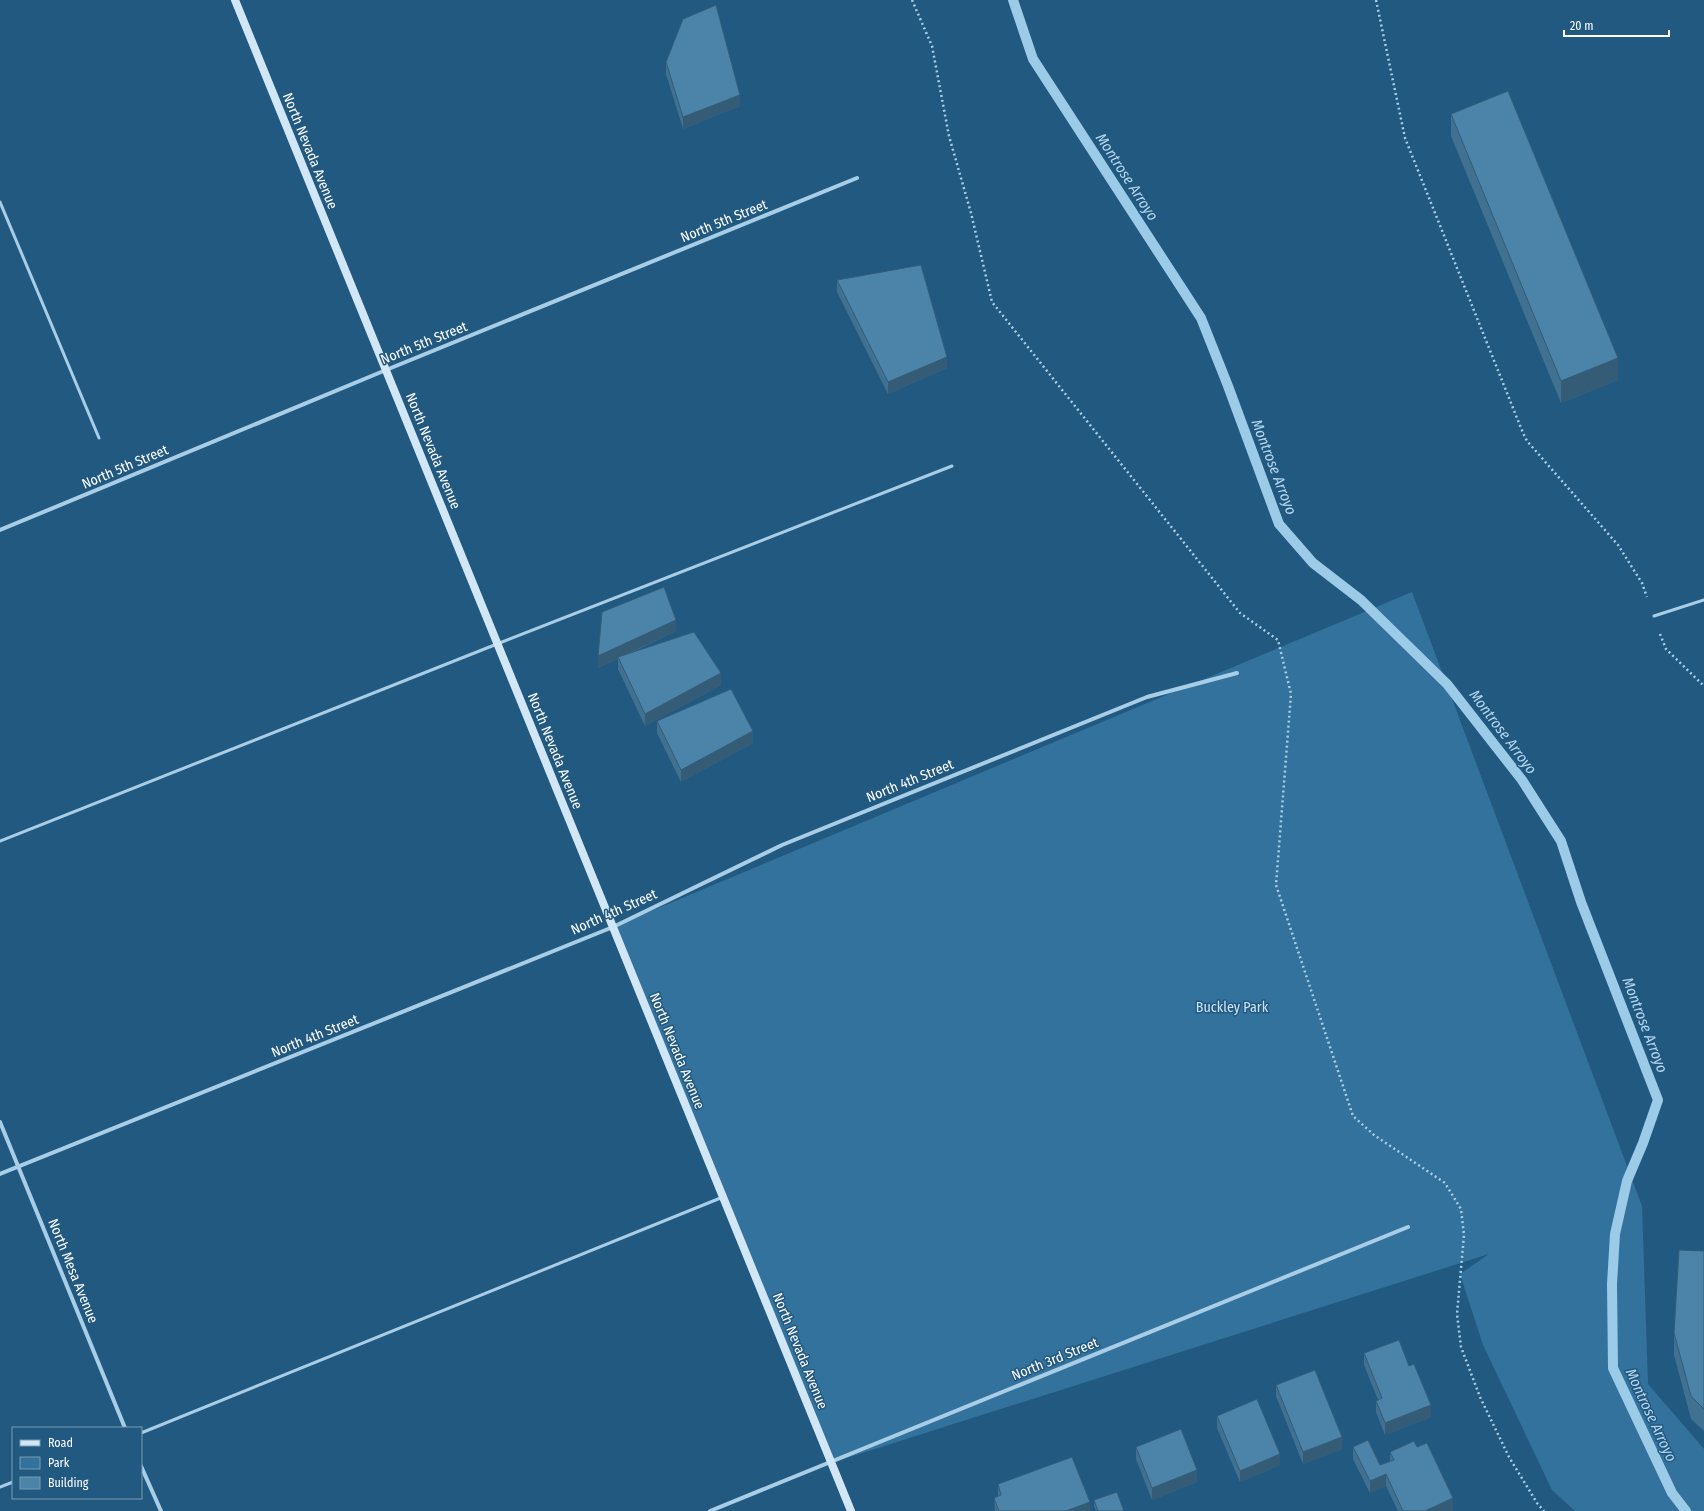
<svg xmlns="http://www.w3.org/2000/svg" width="1704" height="1511" viewBox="0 0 1704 1511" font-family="'Fira Sans Condensed',sans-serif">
	<rect width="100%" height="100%" fill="#225980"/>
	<!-- green -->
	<path fill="#33729c" d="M1412,592L1642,1206L1648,1384L1704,1449V1511H1575L1552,1490L1483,1345L1460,1274L1489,1254L831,1463L613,927Z"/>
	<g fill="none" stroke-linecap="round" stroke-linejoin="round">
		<!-- stream -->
		<path stroke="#9ccbe8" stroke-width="10" d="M1013,0L1033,59L1201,318L1228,386L1279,524L1313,563L1361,600L1447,684L1522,780L1561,841L1581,902L1658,1100L1643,1143L1627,1181L1615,1234L1612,1284L1613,1368L1672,1493L1686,1511"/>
		<!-- path -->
		<path stroke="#a8cee7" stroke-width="2.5" stroke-dasharray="2 3" stroke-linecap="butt" d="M912,0L932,46L949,136L971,213L992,302L1240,613L1278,640L1291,694L1276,885L1353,1116L1374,1135L1445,1183L1461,1209L1464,1235L1457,1314L1461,1347L1480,1397L1509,1457L1537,1503L1544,1511
			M1376,0L1405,138L1523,433L1527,441L1618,545L1642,583L1647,597
			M1660,634L1666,649L1704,686"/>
		<!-- lane -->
		<path stroke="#a8cee7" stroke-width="3" d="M0,202L99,438
			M1654,616L1704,600
			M0,841L497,644L952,466
			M141,1433L723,1197
			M0,1487L13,1482"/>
		<!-- street -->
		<path stroke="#a8cee7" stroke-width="4" d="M0,530L386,370L857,178
			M0,1122L125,1428
			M0,1174L613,927L782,845L1147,697L1237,673
			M141,1466L161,1511
			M710,1511L1408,1227"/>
		<!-- secondary -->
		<path stroke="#d2e7f6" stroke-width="8" d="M235,0L851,1511"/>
	</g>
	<!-- wall -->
	<path fill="#407191" d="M666,62L740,106L683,129L666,74Z
		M1451,114L1618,380L1561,403L1451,136Z
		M837,280L947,368L888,394L837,292Z
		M676,631L629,654L721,685L645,726L618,669V659L598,668V656Z
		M657,721L753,743L681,782L657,733Z
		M1704,1251V1431L1691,1419L1674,1355V1333Z
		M1364,1353L1431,1417L1385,1435L1376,1412V1401L1378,1400L1364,1365Z
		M1276,1385L1342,1449L1303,1464L1276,1396Z
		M1217,1416L1280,1465L1240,1482L1217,1428Z
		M1136,1447L1197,1482L1152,1500L1136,1459Z
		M1353,1447L1380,1465L1390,1461V1452L1417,1447L1453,1510L1451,1511H1398L1386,1486L1370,1493L1353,1459Z
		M998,1484L1090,1511H995L994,1498L998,1496Z
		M1094,1500L1124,1511H1096L1094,1506Z"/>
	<!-- shaded-wall -->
	<path fill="#345c76" d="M740,95V106L683,129V117Z
		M947,357V368L888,394V382Z
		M1618,358V380L1561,403V381Z
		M676,620V631L618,658V657V659L598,668V656Z
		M721,673V685L645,726V714Z
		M753,731V743L681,782V770Z
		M1431,1405V1417L1385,1435V1423Z
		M1342,1437V1449L1303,1464V1452Z
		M1280,1454V1465L1240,1482V1471Z
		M1197,1470V1482L1152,1500V1488Z
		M1386,1474V1486L1370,1493V1481Z
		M1453,1498V1510L1451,1511H1425Z
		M1090,1502V1511H1066Z"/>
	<!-- building -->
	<path fill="#4b83a9" stroke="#345c76" d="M716,5L740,95L683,117L666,62L683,19Z
		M1508,91L1618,358L1561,381L1451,114Z
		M921,265L947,357L888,382L837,280Z
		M664,587L676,620L598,656L602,612Z
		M694,632L721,673L645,714L618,657Z
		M731,689L753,731L681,770L657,721Z
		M1679,1250L1704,1251V1409L1691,1396L1674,1333Z
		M1399,1340L1409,1366L1414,1364L1431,1405L1385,1423L1376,1401L1382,1398L1364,1353Z
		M1315,1370L1342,1437L1303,1452L1276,1385Z
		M1257,1399L1280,1454L1240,1471L1217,1416Z
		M1181,1429L1197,1470L1152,1488L1136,1447Z
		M1368,1440L1380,1465L1394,1460L1390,1452L1414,1441L1417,1447L1427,1443L1453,1498L1425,1511H1403L1386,1474L1370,1481L1353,1447Z
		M1072,1457L1090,1502L1066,1511H999L994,1498L1001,1495L998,1484Z
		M1117,1492L1124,1511H1098L1094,1500Z"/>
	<g text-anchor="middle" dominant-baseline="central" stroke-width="3" stroke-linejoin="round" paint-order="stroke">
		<!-- street labels -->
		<g font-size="14" fill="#fff" stroke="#225980">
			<text transform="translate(310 151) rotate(68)">North Nevada Avenue</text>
			<text transform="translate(724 221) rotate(-22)">North 5th Street</text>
			<text transform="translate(424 343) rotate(-22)">North 5th Street</text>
			<text transform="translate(433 451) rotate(68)">North Nevada Avenue</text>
			<text transform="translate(125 467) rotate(-23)">North 5th Street</text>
			<text transform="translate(555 751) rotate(68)">North Nevada Avenue</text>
			<text transform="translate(910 781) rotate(-22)">North 4th Street</text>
			<text transform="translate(614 912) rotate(-24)">North 4th Street</text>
			<text transform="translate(315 1036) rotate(-22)">North 4th Street</text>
			<text transform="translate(677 1051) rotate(68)">North Nevada Avenue</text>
			<text transform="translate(73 1271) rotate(68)">North Mesa Avenue</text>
			<text transform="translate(800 1351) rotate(68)">North Nevada Avenue</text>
			<text transform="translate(1055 1359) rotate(-22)">North 3rd Street</text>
		</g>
		<!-- park labels -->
		<g font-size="14" fill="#cce5f5" stroke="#225980">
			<text x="1232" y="1007">Buckley Park</text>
		</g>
		<!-- water labels -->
		<g font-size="15" font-style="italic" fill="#b4d7ef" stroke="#225980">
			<text transform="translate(1127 177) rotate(57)">Montrose Arroyo</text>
			<text transform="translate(1274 467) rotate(69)">Montrose Arroyo</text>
			<text transform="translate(1503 732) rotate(53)">Montrose Arroyo</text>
			<text transform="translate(1645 1025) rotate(69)">Montrose Arroyo</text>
			<text transform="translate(1651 1415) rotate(65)">Montrose Arroyo</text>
		</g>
	</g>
	<!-- legend -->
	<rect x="12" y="1427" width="130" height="72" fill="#225980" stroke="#7a9bb3"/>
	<rect x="20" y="1440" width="20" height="6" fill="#d2e7f6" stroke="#7a9bb3"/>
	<text x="48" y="1447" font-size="12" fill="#ffffff">Road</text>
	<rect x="20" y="1457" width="20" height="12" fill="#33729c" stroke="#7a9bb3"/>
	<text x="48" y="1467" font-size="12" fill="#ffffff">Park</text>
	<rect x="20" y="1477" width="20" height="12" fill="#4b83a9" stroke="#7a9bb3"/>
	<text x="48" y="1487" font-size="12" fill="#ffffff">Building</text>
	<!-- scale -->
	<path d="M1564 30v6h105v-6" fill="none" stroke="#ffffff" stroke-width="2"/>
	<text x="1570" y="30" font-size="12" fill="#ffffff" stroke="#225980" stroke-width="3" paint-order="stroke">20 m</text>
</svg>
